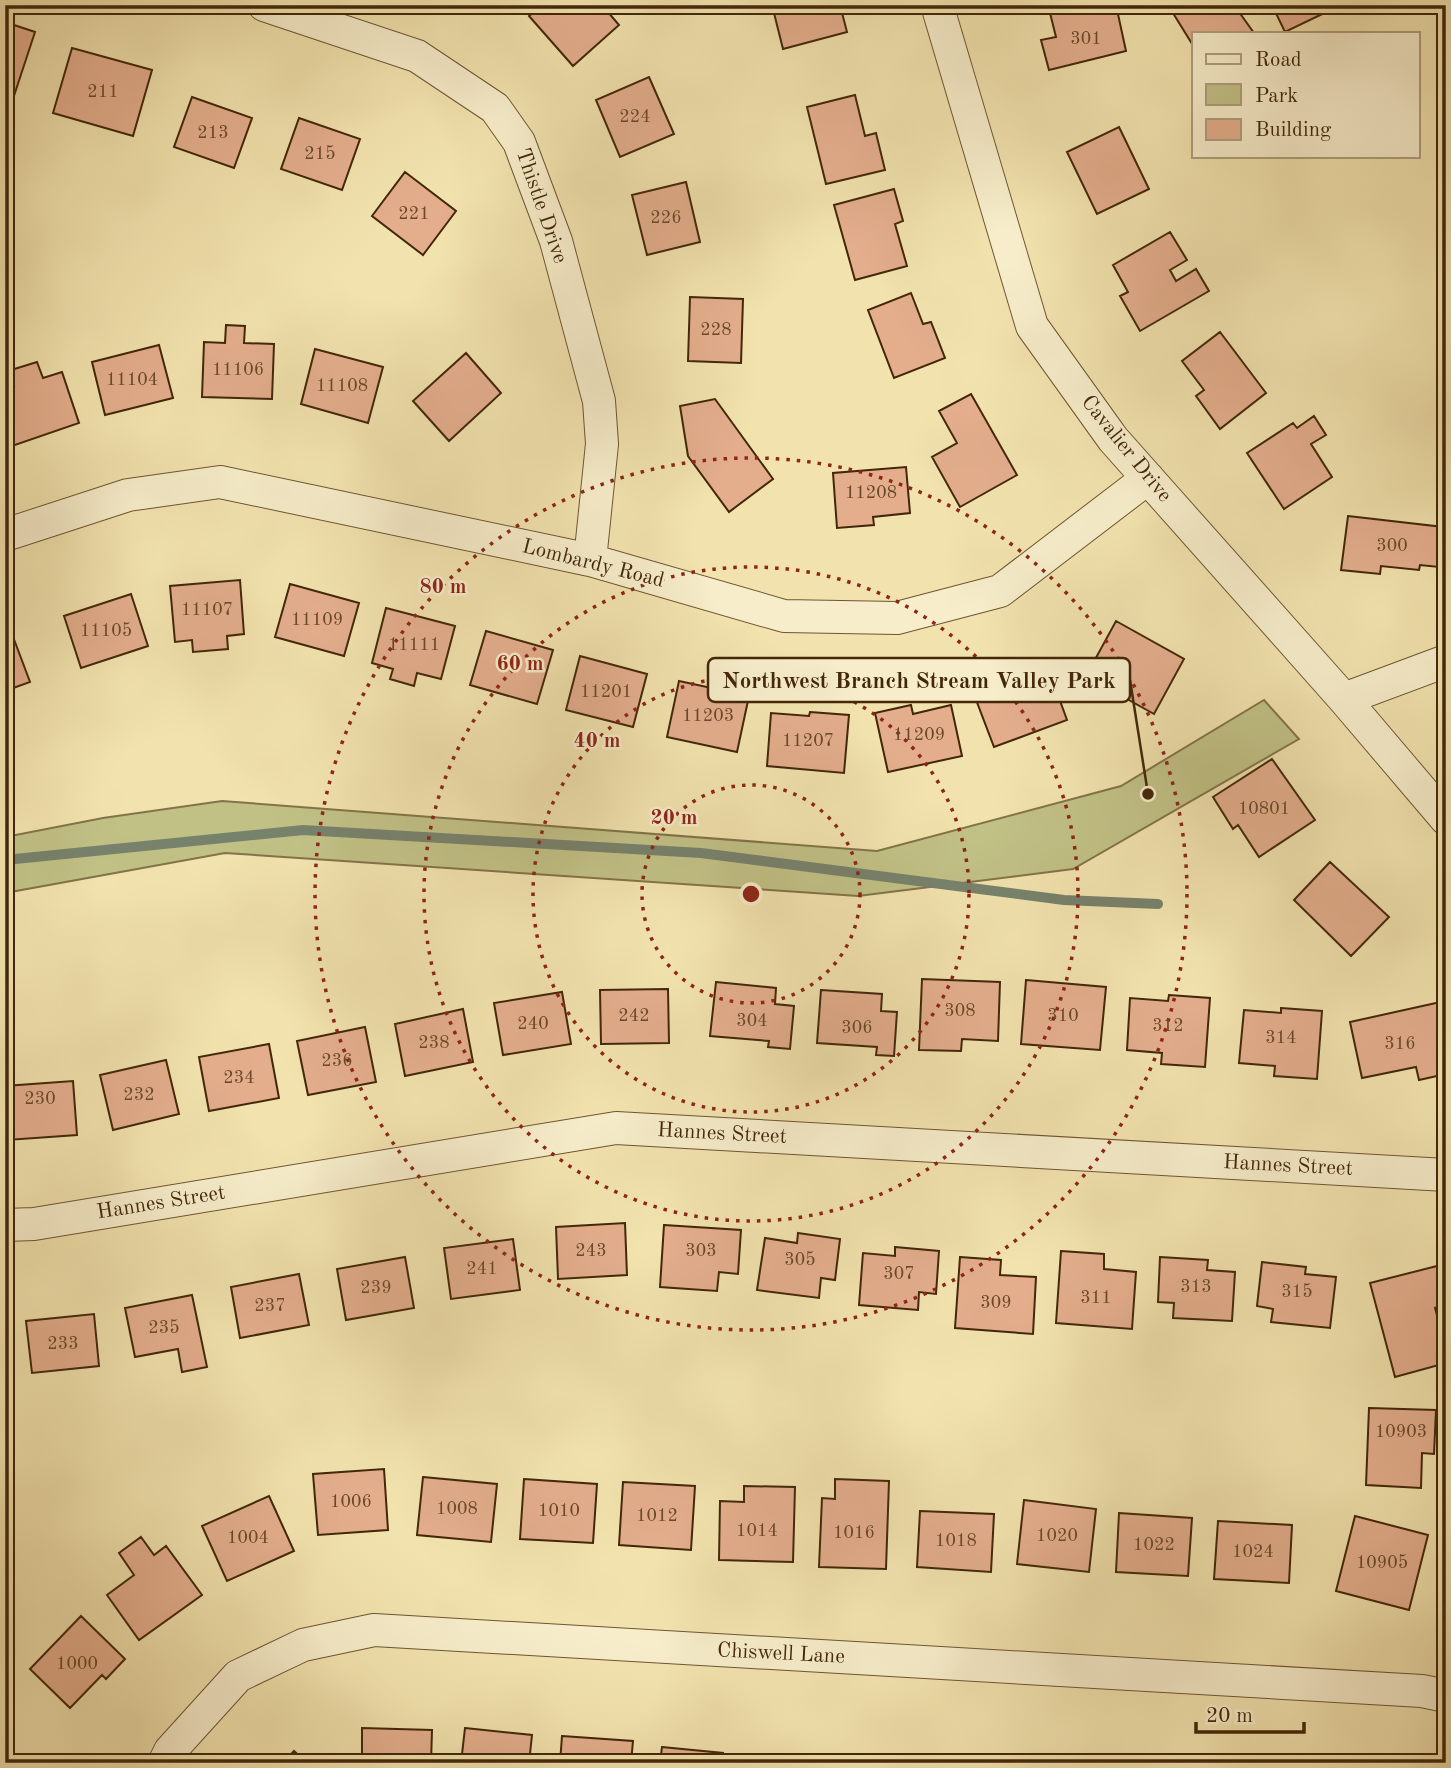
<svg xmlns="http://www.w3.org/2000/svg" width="1451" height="1768" viewBox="0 0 1451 1768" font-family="'Old Standard TT',serif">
	<rect width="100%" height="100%" fill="#f2e3ae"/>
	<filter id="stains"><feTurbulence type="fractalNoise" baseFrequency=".00286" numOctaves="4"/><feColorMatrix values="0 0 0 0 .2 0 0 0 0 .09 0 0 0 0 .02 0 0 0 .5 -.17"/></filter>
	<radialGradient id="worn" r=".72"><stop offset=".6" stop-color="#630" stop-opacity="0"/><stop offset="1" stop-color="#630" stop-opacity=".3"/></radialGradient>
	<!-- green -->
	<path fill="#c1c186" stroke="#827448" stroke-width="2" d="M1264,700L1299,739L1073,869L858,896L225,853L5,893V837L103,818L222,801L877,851L1121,786Z"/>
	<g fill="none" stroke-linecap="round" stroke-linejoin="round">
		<!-- stream -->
		<path stroke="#77826c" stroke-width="10" d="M5,860L303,830L701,853L1064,900L1158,904"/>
	</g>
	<!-- building -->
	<path fill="#e4ae8d" stroke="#422709" stroke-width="2" d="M541,5H602L619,25L573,66L529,16Z
		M772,5H840L847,32L783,49Z
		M1083,5H1116L1126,51L1049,70L1041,40L1056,37L1050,13Z
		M1168,5H1234L1254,33H1194V47Z
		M1272,5H1341L1285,32Z
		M5,22L35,32L10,108L5,106Z
		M72,48L152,70L133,136L53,113Z
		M649,77L674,134L620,157L596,100Z
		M855,95L865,136L876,133L885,170L826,184L807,107Z
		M192,97L252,118L234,168L174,147Z
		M299,118L360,139L342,190L281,169Z
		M1119,127L1149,189L1097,214L1067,152Z
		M405,172L456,211L423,255L372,216Z
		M686,182L700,242L647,255L632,195Z
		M894,189L903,221L895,224L907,266L855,280L834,205Z
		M1170,232L1187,260L1170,270L1176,281L1196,269L1209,291L1140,331L1120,296L1128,292L1113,265Z
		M911,293L923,324L931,322L945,358L894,378L868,310Z
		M690,297L743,299L741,363L688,361Z
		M226,325L245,326L244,343L274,344L272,399L202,397L204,342L225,343Z
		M1220,332L1266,393L1220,429L1196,396L1204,390L1182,361Z
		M159,345L173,398L105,415L92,362Z
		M315,349L383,367L368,423L301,404Z
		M466,353L501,393L449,441L413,401Z
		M37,362L43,378L62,372L79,423L12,446L5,425V389L14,386L8,371Z
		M971,394L1017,475L960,507L932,457L957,443L939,411Z
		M715,399L773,479L729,512L688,456L680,406Z
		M1314,416L1326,435L1311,444L1332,477L1284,509L1247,453L1293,423L1297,428Z
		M906,467L910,513L873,517L874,525L837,528L833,473Z
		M1348,516L1443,527L1439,567L1420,565L1419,570L1381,566L1380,574L1341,570Z
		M240,580L244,634L227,636L228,649L193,652L192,640L175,642L170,586Z
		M290,584L359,603L344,656L275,637Z
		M131,594L148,646L81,668L64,616Z
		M386,608L455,626L441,679L417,673L414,686L390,679L393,669L372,663Z
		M1116,621L1184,659L1154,714L1086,676Z
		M486,631L553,650L537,704L470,685Z
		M12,634L30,682L5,691V636Z
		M580,656L647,674L633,727L566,710Z
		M1047,665L1067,720L994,747L975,697L1016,682L1014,678Z
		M679,681L749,696L737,752L667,737Z
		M911,705L913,714L951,705L962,756L888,772L875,713Z
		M810,712L849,715L844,773L767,766L771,713L809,716Z
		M1272,759L1315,820L1259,857L1238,825L1233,829L1213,797Z
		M1330,862L1389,917L1351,956L1294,900Z
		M922,979L1000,982L998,1041L962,1039L961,1051L919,1050Z
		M1026,980L1106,987L1100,1050L1021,1044Z
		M716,982L776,988L775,1004L794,1006L790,1049L768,1047L769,1041L710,1036Z
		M668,989L669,1043L601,1044L600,990Z
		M821,990L882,994L881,1011L897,1012L894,1056L876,1055L877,1047L817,1043Z
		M562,992L571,1044L503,1055L494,1003Z
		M1169,995L1210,998L1205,1067L1161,1064L1162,1053L1127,1050L1130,998L1168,1001Z
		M1445,1001L1446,1074L1419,1080L1416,1067L1362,1078L1350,1022Z
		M1281,1008L1322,1011L1317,1079L1274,1076L1275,1066L1239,1063L1244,1010L1281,1013Z
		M463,1009L473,1062L405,1076L395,1024Z
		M365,1027L376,1082L308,1095L297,1041Z
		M269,1044L279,1098L209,1111L199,1057Z
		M166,1060L179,1114L113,1130L100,1075Z
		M73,1081L77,1135L7,1140L5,1086Z
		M625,1223L627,1275L558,1279L556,1227Z
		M664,1225L741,1230L738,1274L719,1272L717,1291L660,1287Z
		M798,1233L840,1239L835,1280L821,1278L819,1298L757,1290L765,1238L797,1243Z
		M513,1239L520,1290L451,1299L444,1248Z
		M895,1247L939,1251L936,1294L919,1292L918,1310L859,1305L863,1253L895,1256Z
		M1061,1251L1104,1254V1269L1136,1272L1132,1329L1056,1323Z
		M405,1257L414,1308L346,1320L337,1269Z
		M960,1257L1001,1260L1000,1275L1036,1277L1033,1334L955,1328Z
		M1160,1257L1208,1260L1207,1270L1235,1272L1232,1321L1173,1318L1174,1303L1158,1302Z
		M1262,1262L1306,1267L1305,1274L1336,1277L1330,1328L1271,1322L1273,1309L1257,1306Z
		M1437,1266L1446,1300V1304L1435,1308L1446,1349V1363L1395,1377L1370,1283Z
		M299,1274L309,1325L240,1338L231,1287Z
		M192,1295L207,1367L182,1372L178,1349L135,1357L125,1308Z
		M94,1314L99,1366L32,1373L26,1321Z
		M1369,1408L1436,1410L1434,1454L1422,1453L1421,1488L1366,1485Z
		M384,1469L388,1530L318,1535L313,1474Z
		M423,1477L497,1484L491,1542L417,1535Z
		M524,1479L597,1484L593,1543L520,1539Z
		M835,1479L889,1481L886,1569L819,1567L822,1498L835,1499Z
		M623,1482L695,1486L691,1550L619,1545Z
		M744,1486L795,1487L793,1562L719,1560L720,1501L744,1502Z
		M269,1496L294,1551L227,1581L202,1526Z
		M1024,1500L1096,1509L1089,1572L1017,1564Z
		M920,1511L994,1514L991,1572L917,1567Z
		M1119,1513L1192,1518L1188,1576L1116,1572Z
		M1355,1516L1428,1535L1409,1610L1336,1591Z
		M1218,1521L1292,1525L1289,1583L1214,1579Z
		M141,1537L154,1555L166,1546L202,1595L139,1640L107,1595L134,1575L119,1553Z
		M81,1616L125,1659L106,1679L102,1675L70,1708L30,1669Z
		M362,1728L432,1730L431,1763H362Z
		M465,1728L532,1735L529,1763H461Z
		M562,1736L633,1741L631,1763H560Z
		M662,1747L723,1753L722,1763H660Z
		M294,1751L307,1763H283Z"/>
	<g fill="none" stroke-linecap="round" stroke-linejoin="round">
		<!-- minor casing -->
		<g stroke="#6e5632" stroke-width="34">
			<path id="minor" d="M264,5L417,56L495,108L519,142L556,241L599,401L602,444L590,560
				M937,5L1032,326L1113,439L1344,699L1446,819
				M5,535L128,495L220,482L590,560L784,616L897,618L1000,591L1148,478
				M1344,699L1446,661
				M5,1225L34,1224L616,1128L1446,1175
				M164,1763L170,1751L238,1676L303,1645L374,1630L1422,1691L1446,1696"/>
		</g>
		<!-- minor -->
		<use href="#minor" stroke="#f7edca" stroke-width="32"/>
	</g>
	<!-- distance rings -->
	<g fill="none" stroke="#8f2418" stroke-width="3.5" stroke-dasharray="3.5 7">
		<circle cx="751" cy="894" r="109"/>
		<circle cx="751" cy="894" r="218"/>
		<circle cx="751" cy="894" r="327"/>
		<circle cx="751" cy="894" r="436"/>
	</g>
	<g text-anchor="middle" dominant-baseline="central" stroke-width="5" stroke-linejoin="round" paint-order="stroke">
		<!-- number labels -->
		<g font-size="18" fill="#6a492a">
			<text x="1086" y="39">301</text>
			<text x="103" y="92">211</text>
			<text x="635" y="117">224</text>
			<text x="213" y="133">213</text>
			<text x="320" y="154">215</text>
			<text x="414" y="214">221</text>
			<text x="666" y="218">226</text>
			<text x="716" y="330">228</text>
			<text x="238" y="370">11106</text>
			<text x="132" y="380">11104</text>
			<text x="342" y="386">11108</text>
			<text x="871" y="493">11208</text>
			<text x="1392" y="546">300</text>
			<text x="207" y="610">11107</text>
			<text x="317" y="620">11109</text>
			<text x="106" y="631">11105</text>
			<text x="414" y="645">11111</text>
			<text x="606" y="692">11201</text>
			<text x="708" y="716">11203</text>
			<text x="919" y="735">11209</text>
			<text x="808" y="741">11207</text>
			<text x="1264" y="809">10801</text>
			<text x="960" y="1011">308</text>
			<text x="634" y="1016">242</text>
			<text x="1063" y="1016">310</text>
			<text x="752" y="1021">304</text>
			<text x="533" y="1024">240</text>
			<text x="1168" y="1026">312</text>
			<text x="857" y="1028">306</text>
			<text x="1281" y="1038">314</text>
			<text x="434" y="1043">238</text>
			<text x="1400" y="1044">316</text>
			<text x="337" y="1061">236</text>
			<text x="239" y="1078">234</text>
			<text x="139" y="1095">232</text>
			<text x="40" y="1099">230</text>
			<text x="591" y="1251">243</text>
			<text x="701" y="1251">303</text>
			<text x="800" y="1260">305</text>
			<text x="482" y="1269">241</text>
			<text x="899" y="1274">307</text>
			<text x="1196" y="1287">313</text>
			<text x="376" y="1288">239</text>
			<text x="1297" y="1292">315</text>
			<text x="1096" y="1298">311</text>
			<text x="996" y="1303">309</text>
			<text x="270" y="1306">237</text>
			<text x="164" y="1328">235</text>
			<text x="63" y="1344">233</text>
			<text x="1401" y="1432">10903</text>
			<text x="351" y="1502">1006</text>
			<text x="457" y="1509">1008</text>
			<text x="559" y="1511">1010</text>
			<text x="657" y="1516">1012</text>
			<text x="757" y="1531">1014</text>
			<text x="854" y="1533">1016</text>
			<text x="1057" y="1536">1020</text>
			<text x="248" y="1538">1004</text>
			<text x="956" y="1541">1018</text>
			<text x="1154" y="1545">1022</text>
			<text x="1253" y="1552">1024</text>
			<text x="1382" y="1563">10905</text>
			<text x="77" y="1664">1000</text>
		</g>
		<!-- street labels -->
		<g font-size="21" fill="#422709" stroke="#f7edca">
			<text transform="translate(541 206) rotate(71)">Thistle Drive</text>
			<text transform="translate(1126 449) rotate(51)">Cavalier Drive</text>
			<text transform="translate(593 564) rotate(14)">Lombardy Road</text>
			<text transform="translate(722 1134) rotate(3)">Hannes Street</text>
			<text transform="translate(1288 1166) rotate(3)">Hannes Street</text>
			<text transform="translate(161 1203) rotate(-9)">Hannes Street</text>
			<text transform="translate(781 1654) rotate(3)">Chiswell Lane</text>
		</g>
	</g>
	<circle cx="751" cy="894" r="10" fill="#8f2418" stroke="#f7edca" stroke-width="3.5"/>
	<g font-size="21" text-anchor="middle" font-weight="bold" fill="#8f2418" stroke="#f7edca" stroke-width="5" stroke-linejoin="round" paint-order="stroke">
		<text x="443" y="593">80 m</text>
		<text x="520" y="670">60 m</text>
		<text x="597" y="747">40 m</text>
		<text x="674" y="824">20 m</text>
	</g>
	<!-- callouts -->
	<path fill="none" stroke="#422709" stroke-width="2.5" d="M1148 794L1130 680"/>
	<circle fill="#422709" stroke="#f7edca" stroke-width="2.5" cx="1148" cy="794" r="7"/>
	<rect fill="#f7edca" stroke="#422709" stroke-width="2.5" x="708" y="658" width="422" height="44" rx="7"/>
	<g font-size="23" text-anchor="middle" font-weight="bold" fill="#422709">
		<text x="919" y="688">Northwest Branch Stream Valley Park</text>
	</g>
	<!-- margin -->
	<rect width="1451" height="1768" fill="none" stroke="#f2e3ae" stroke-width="28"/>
	<rect x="7" y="7" width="1437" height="1754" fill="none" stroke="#422709" stroke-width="3.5"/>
	<rect x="14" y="14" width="1423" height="1740" fill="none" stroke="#422709" stroke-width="2"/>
	<!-- legend -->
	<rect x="1192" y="32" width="228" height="126" fill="#f7edca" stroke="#af9e7d" stroke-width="2"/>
	<rect x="1206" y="54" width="35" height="10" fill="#f7edca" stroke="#af9e7d" stroke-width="2"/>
	<text x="1255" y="66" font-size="21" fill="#422709">Road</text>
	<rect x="1206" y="84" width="35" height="21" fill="#c1c186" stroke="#af9e7d" stroke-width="2"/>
	<text x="1255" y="102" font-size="21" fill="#422709">Park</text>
	<rect x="1206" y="119" width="35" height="21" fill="#e4ae8d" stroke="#af9e7d" stroke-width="2"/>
	<text x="1255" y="136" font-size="21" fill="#422709">Building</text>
	<!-- scale -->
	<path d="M1196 1722v10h108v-10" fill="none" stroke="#422709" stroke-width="3.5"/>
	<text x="1206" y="1722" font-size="21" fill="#422709" stroke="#f7edca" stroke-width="5" paint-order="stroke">20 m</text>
	<rect width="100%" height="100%" filter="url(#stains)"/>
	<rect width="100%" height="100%" fill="url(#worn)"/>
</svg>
